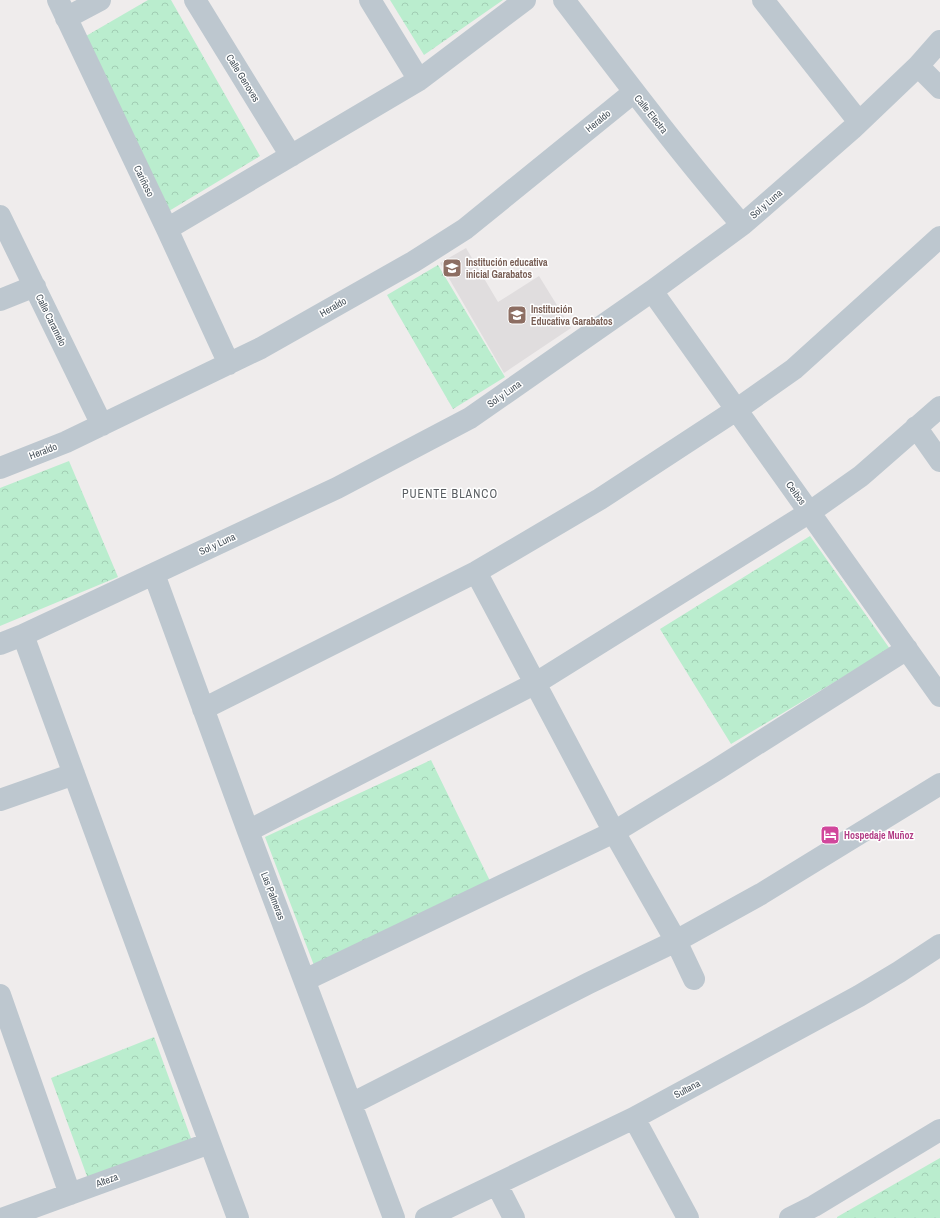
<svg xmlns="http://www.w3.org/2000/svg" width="940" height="1218" viewBox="0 0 940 1218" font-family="'Archivo Narrow',sans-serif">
	<defs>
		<pattern id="forest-crowns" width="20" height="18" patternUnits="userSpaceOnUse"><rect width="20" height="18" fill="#baedce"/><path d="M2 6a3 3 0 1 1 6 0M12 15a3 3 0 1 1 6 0" fill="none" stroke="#a1cdb3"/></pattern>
	</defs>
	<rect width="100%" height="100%" fill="#efecec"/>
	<!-- education -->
	<path fill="#e0ddde" d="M466,248L498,302L539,276L571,328L504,373L440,263Z"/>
	<!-- forest -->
	<path fill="url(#forest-crowns)" d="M148,0H171L260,156L169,211L86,36Z
		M390,0H503L424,55Z
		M438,265L505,377L453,409L387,295Z
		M69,461L118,577L0,626V488Z
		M810,536L890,649L731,744L660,629Z
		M431,760L491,883L315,968L265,837Z
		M154,1037L192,1141L88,1179L51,1078Z
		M940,1158V1218H837V1217Z"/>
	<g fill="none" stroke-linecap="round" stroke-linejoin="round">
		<!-- minor -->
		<path stroke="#bdc7cf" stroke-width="22" d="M58,0L167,229L229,364
			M195,0L291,156
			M370,0L419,80
			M564,0C622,76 680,153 742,225
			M763,0L859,122
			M66,18L100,0
			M918,66L940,88
			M0,216L102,425
			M167,229L419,80L525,0
			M652,291L940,696
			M0,300L35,286
			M916,427L940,461
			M0,468L66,442L261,348L413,262L465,229L634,92
			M476,572L614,832L676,941L694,979
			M154,574L248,831L394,1218
			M23,635L156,998L238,1218
			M0,644L23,635L337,488L470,418L652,291L742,225L852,129L918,66L940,41
			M203,709L476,572L600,499L736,410L794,369L940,237
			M0,800L74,774
			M248,831L536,683L810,512L861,476L940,407
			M305,980L614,832L716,770L907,649
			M0,995L70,1194
			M351,1104L589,983L676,941L761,894L940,784
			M634,1118L688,1218
			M497,1185L514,1218
			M4,1218L210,1143
			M426,1218L634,1118L859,996L899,972L940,945
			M790,1218L814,1206L940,1130"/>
	</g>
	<!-- icons -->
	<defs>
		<g id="school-square" transform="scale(1)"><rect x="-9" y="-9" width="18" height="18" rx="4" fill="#8d6e63" stroke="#fff"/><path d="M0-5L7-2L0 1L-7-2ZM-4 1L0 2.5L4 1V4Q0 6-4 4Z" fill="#fff"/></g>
		<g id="hotel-square" transform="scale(1)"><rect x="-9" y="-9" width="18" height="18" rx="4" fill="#d1479c" stroke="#fff"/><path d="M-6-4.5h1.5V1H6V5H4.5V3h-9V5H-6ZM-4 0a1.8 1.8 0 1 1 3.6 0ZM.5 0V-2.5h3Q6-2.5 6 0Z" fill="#fff"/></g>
	</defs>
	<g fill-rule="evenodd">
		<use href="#school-square" x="452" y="268"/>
		<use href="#school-square" x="517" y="315"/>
		<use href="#hotel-square" x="830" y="835"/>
	</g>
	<g text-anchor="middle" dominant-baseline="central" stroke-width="3" stroke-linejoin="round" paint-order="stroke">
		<!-- street labels -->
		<g font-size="10" fill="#455059" stroke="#fff">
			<text transform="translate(243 78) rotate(58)">Calle Genoves</text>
			<text transform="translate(651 114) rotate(51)">Calle Electra</text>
			<text transform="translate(598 121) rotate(-39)">Heraldo</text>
			<text transform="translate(144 181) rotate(64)">Cariñoso</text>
			<text transform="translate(766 204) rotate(-41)">Sol y Luna</text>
			<text transform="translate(333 307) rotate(-30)">Heraldo</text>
			<text transform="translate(51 320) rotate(64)">Calle Caramelo</text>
			<text transform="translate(504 394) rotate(-35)">Sol y Luna</text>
			<text transform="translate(43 451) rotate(-21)">Heraldo</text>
			<text transform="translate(796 493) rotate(54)">Ceibos</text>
			<text transform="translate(217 544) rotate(-25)">Sol y Luna</text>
			<text transform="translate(273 896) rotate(69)">Las Palmeras</text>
			<text transform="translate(687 1089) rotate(-28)">Sultana</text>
			<text transform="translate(107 1180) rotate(-20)">Alteza</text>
		</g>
		<!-- education labels -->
		<g font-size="10" font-weight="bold" fill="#785e54" stroke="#fff" text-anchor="start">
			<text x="466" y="262">Institución educativa<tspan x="466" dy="12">inicial Garabatos</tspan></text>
			<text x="531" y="309">Institución<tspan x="531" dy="12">Educativa Garabatos</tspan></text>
		</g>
		<!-- hotel labels -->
		<g font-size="10" font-weight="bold" fill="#b23c85" stroke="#fff" text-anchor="start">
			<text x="844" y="835">Hospedaje Muñoz</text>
		</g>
		<!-- quarter labels -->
		<g font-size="12" letter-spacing="1" fill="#595d61" stroke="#fff">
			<text x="450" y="494">PUENTE BLANCO</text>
		</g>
	</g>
</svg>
